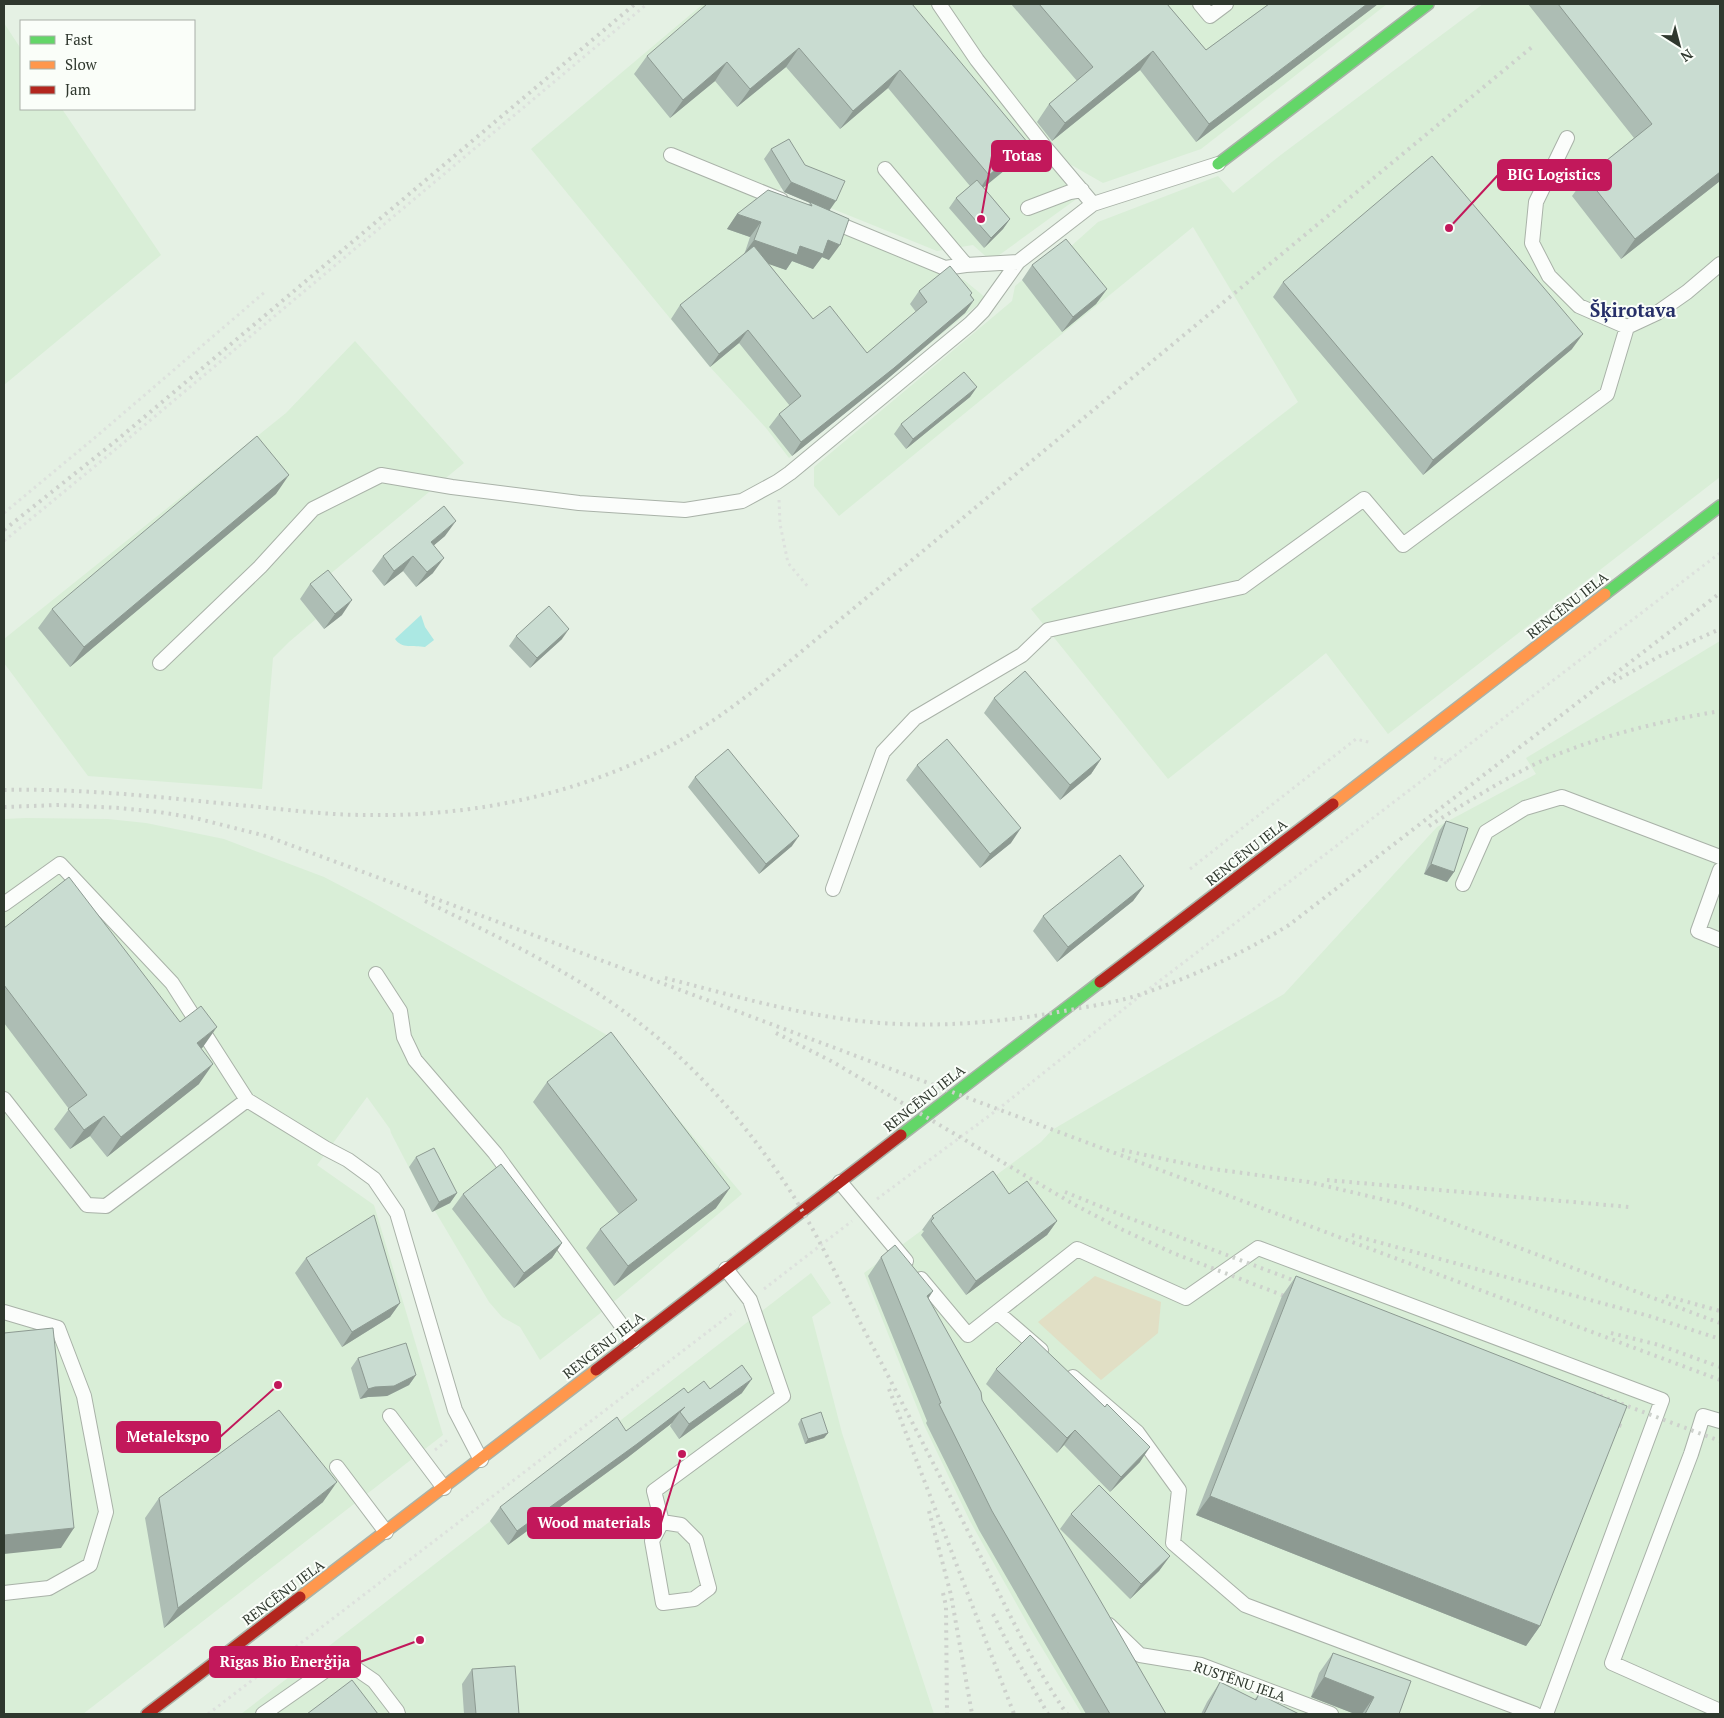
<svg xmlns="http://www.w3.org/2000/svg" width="1724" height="1718" viewBox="0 0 1724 1718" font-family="'PT Serif',serif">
	<rect width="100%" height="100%" fill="#e5f1e4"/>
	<!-- built -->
	<path fill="#d9eed7" d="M703,4H1387L1201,149L1103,183L1068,163L1052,142L1039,152L1067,185L1075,200L991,261L973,245L937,251L781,188L765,202L871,242L900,258L964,280L986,298L789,458L766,428L710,367L531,149Z
		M1483,4H1720V477L1388,734L1326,653L1168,779L1031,609L1298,402L1193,227L839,516L814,486V467L1012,301L1015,286L1055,253L1059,257L1098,222L1218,176L1233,193L1282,154Z
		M4,23L21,49V109H62L161,255L4,385Z
		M355,341L464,463L300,599L316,619L289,642L273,658L262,789L88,776L4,663V639L286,413Z
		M1720,641V1714H1082L1030,1628L970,1521L924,1425L864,1273L1041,1142L1052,1130L1284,994L1437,827L1536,774L1526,758Z
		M26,818L108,819L146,823L224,839L324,877L372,902L607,1035L742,1194L598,1315L540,1360L520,1327L502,1317L489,1302L435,1211L432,1212L391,1133L390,1129L367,1097L317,1165L374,1205L443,1435L83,1714H4V819Z
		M811,1273L831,1303L812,1317L842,1433L934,1714H241Z"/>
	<!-- green -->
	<path fill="#e1dfc5" d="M1095,1276L1161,1302L1158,1333L1101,1380L1038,1322Z"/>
	<!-- water -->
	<path fill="#abe8e3" d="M421,615L425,627L434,640L425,647C413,645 402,649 395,639Z"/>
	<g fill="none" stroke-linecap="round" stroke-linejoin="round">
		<!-- lane casing -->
		<g stroke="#a9b2a8" stroke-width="16">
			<path id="lane" d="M939,4L977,60L1045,147L1093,204
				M1200,4L1210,16L1226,4
				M1567,138L1536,202L1532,243L1549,276L1579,306L1627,327L1657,313L1687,292L1720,264
				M671,155L781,200
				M885,169L966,265L1018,262
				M1028,208L1070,192L1082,190
				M829,220L945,268L966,265
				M160,663L260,567L313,509L381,475L452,487L579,503L685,510L742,501L777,482L790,473L970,324L983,311L1018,262L1093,204L1218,164
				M1720,870L1698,931L1720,940
				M1463,884L1486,832L1525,808L1562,797L1720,857
				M833,889L883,752L915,718L1022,655L1048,630L1242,587L1364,499L1403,545L1607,394L1627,327
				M4,904L60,864L172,983L247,1100L325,1148L348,1160L374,1179L397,1213L455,1410L481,1460
				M376,974L400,1011L404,1037L415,1060L495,1153L633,1341
				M4,1099L87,1205L106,1206L247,1100
				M840,1182L906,1261
				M921,1279L968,1335L997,1312L1041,1350
				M4,1312L58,1328L84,1396L106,1512L90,1565L49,1588L4,1593
				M997,1312L1077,1249L1186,1298L1258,1248L1662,1400L1546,1714
				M1073,1377L1137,1432L1179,1490L1173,1543L1245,1605L1535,1714
				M390,1416L444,1488
				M1720,1421L1703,1416L1691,1454L1612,1663L1720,1711
				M337,1467L386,1532
				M662,1522L681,1525L696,1540L709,1588L694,1599L663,1603L652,1541L662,1522L654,1491L783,1396L750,1300L726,1269
				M1109,1625L1140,1655L1201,1665L1331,1714
				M263,1714L342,1659L374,1681L397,1711L398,1714"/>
		</g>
		<!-- fast casing -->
		<g stroke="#a9b2a8" stroke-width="14">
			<path id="fast" d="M1218,164L1428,4
				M1605,594L1720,506
				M901,1135L1100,982"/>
		</g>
		<!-- slow casing -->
		<g stroke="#a9b2a8" stroke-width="14">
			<path id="slow" d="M1333,804L1605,594
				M300,1597L596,1370"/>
		</g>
		<!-- jam casing -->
		<g stroke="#a9b2a8" stroke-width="14">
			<path id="jam" d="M1100,982L1333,804
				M596,1370L901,1135
				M147,1714L300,1597"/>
		</g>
		<!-- path -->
		<path stroke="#dde1dd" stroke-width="3" stroke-dasharray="2.5 4" stroke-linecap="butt" d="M779,500L780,524L788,563L809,588
			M4,513L98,435L266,291
			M4,541L122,444L647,4
			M1434,758L1449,761
			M1190,869L1356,739L1372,743
			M877,1199L997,1110L1145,992L1720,553
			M764,1289L852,1221
			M435,1450L450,1438
			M208,1714L735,1311"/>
		<!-- lane -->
		<use href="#lane" stroke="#fbfdfb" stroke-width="14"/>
		<!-- fast -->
		<use href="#fast" stroke="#63d668" stroke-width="11"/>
		<!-- slow -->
		<use href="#slow" stroke="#ff974d" stroke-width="11"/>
		<!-- jam -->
		<use href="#jam" stroke="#b3261e" stroke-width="11"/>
		<!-- rail -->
		<path stroke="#cdd1cc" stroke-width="4" stroke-dasharray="2.5 5" stroke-linecap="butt" d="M4,530L117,440L635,4
			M1613,682L1660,656L1720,629
			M4,790C90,788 175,799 260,807C296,811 331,815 367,815C480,817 596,791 693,733C717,719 739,702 761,685L1532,47
			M4,807L59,805L119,808L159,812L195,818L266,836L563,946L1720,1380
			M1429,826C1462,805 1496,784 1531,766C1590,738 1656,722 1720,711
			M425,901C502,939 580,975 647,1029C700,1071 745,1124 783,1180C814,1226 837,1277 862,1326C902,1402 941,1478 980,1555C1007,1609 1033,1665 1067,1714
			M665,978C720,992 774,1008 831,1017C909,1030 987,1025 1064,1011C1091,1006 1119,1002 1145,993C1196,975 1243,953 1289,925L1720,593
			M776,1033L833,1062L1075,1205L1123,1230L1173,1253L1295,1300
			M1122,1150L1206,1168L1309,1182L1402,1204L1720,1323
			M1327,1180L1629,1207
			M1065,1192L1129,1218L1306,1285
			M1352,1235L1649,1316L1720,1339
			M1666,1296L1720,1311
			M1611,1333L1659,1345L1720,1367
			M889,1389L1014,1714
			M1593,1393L1720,1441
			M1605,1420L1624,1427
			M929,1511L951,1595L972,1714
			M943,1593L946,1606L947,1714
			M993,1614L1009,1646L1048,1714"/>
	</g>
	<!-- wall -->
	<path fill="#adbdb4" d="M912,4L1016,161L983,187L1010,219L1003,229L984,248L949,208L956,198L970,186L888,88L840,129L786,67L737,107L715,81L670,118L634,74L647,56Z
		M1011,4H1167L1206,50L1269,4H1378L1196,142L1140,70L1052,141L1037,122L1049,104L1077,81Z
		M1528,4H1720V181L1621,259L1572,196L1586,177L1634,138Z
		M771,149L829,211V260L822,257L813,269L792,261L786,270L768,263L813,319L867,353L916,312L910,304L919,291L972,293L971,295L974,300L965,313L885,381L792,456L769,427L779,414L790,406L739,343L710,367L671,319L680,305L744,255L750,237L727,229L737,214L809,204L810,203L784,192L764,159Z
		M1032,265L1107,289L1096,304L1062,332L1022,280Z
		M1283,282L1572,349L1423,475L1273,297Z
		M977,387L970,397L906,449L894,434L901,424Z
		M276,494L70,667L38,628L52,609Z
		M445,536L434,545L433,573L416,587L403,571L384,586L372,571L383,556Z
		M310,584L342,615L324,629L300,599Z
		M516,636L562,639L530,668L509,646Z
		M994,698L1101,759L1091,774L1060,800L984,713Z
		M917,765L1011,843L980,868L906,780Z
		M695,777L792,846L759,874L688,787Z
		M1446,821L1454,872L1447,882L1424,874L1439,831Z
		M1144,886L1133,901L1057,962L1033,931L1043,916Z
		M4,928L180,1022L203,1047L201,1049L199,1084L107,1157L90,1136L70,1149L54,1129L69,1109L4,1023Z
		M547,1082L716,1208L614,1286L586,1248L600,1229L619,1214L533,1102Z
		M416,1157L457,1193L450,1203L432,1212L409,1167Z
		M463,1194L562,1243L552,1258L514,1288L452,1209Z
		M1009,1194L1057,1221L1047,1235L966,1295L921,1235L924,1231L922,1230L932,1216Z
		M881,1257L933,1291L928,1299L982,1400L1166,1714H1086L979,1530L926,1423L927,1421L868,1276Z
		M306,1258L400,1303L390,1317L342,1347L295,1273Z
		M1296,1276L1540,1626L1526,1646L1196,1515L1282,1296Z
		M358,1358L416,1375L409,1385L387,1396L368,1397L360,1399L351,1368Z
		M996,1369L1140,1462L1110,1492L1064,1445L1057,1453L986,1384Z
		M710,1389L742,1393L679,1439L670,1426L672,1423L627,1458L508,1545L490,1521L500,1507L688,1393Z
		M801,1419L828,1433L824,1438L805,1444L798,1424Z
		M159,1498L323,1502L164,1628L145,1518Z
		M1071,1514L1170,1556L1159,1571L1130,1599L1060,1529Z
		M1333,1653L1399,1714H1355L1311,1697L1319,1673Z
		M472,1669L519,1714H464L462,1684Z
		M1220,1682L1254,1700L1259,1694L1299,1714H1201L1207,1702Z"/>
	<!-- shaded-wall -->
	<path fill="#8d9a92" d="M1367,4H1378L1196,142L1209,124Z
		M799,48L786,67L737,107L750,89Z
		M1153,51L1140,70L1052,141L1065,123Z
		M727,62L715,81L670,118L683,100Z
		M900,70L888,88L840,129L853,111Z
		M1028,143L1016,161L977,193L989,175Z
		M1720,172V181L1621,259L1635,239Z
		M791,182L836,201L829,211L784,192Z
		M737,214L761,222L750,237L727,229Z
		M1010,219L1003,229L984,248L991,238Z
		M754,240L800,246L828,240L840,245L829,260L822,257L813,269L792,261L786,270L743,255Z
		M1107,289L1096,304L1062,332L1073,317Z
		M974,300L965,313L885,381L792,456L801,442Z
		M748,330L739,343L710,367L719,354Z
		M1583,334L1572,349L1423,475L1433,460Z
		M977,387L970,397L906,449L913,439Z
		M289,475L276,494L70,667L84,647Z
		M456,521L445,536L420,557L431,542Z
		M413,556L403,571L384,586L394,571Z
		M444,558L433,573L416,587L427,572Z
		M352,600L342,615L324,629L335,614Z
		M569,629L562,639L530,668L537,658Z
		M1101,759L1091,774L1060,800L1070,785Z
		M1021,828L1011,843L980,868L990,854Z
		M799,836L792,846L759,874L766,864Z
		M1431,864L1454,872L1447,882L1424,874Z
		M1144,886L1133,901L1057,962L1068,947Z
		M217,1027L203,1047L183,1063L197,1043Z
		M213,1064L199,1084L107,1157L121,1137Z
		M104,1116L90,1136L70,1149L84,1130Z
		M730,1188L716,1208L614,1286L628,1266Z
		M457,1193L450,1203L432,1212L439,1202Z
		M1057,1221L1047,1235L966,1295L976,1281Z
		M562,1243L552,1258L514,1288L524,1273Z
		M933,1291L920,1310L927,1296Z
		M400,1303L390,1317L342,1347L352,1332Z
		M416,1375L409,1385L387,1396L368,1397L360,1399L368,1389Z
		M752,1379L742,1393L679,1439L689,1424Z
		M685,1407L680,1412L672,1423L627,1458L508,1545L517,1531Z
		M1075,1430L1064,1445L1057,1453L1067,1438Z
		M828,1433L824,1438L805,1444L808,1439Z
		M1150,1447L1140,1462L1110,1492L1121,1477Z
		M337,1482L323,1502L164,1628L178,1608Z
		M1210,1496L1540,1626L1526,1646L1196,1515Z
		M74,1528L61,1548L4,1554V1535Z
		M1170,1556L1159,1571L1130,1599L1141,1584Z
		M1324,1677L1374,1697L1362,1714H1355L1311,1697Z"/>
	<!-- building -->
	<path fill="#c9dcd1" stroke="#8d9a92" d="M707,4H912L1028,143L989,175L900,70L853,111L799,48L750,89L727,62L683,100L647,56Z
		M1039,4H1167L1206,50L1269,4H1367L1209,124L1153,51L1065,123L1049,104L1093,67Z
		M1558,4H1720V172L1635,239L1586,177L1652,124Z
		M789,139L805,165L845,181L836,201L791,182L771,149Z
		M1432,156L1583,334L1433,460L1283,282Z
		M977,180L1010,219L991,238L956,198Z
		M768,190L812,206L810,202L849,219L840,245L828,240L823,254L800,246L797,255L754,240L761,222L737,214Z
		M1066,239L1107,289L1073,317L1032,265Z
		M754,246L813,319L830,306L867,353L927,302L919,291L950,266L972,293L970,295L974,300L894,368L801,442L779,414L801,396L748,330L719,354L680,305Z
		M964,372L977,387L913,439L901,424Z
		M257,436L289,475L84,647L52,609Z
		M444,506L456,521L431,542L444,558L427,572L413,556L394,571L383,556Z
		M328,570L352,600L335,614L310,584Z
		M549,606L569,629L537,658L516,636Z
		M1025,671L1101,759L1070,785L994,698Z
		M947,739L1021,828L990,854L917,765Z
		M728,749L799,836L766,864L695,777Z
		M1446,821L1468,828L1454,872L1431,864Z
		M1120,855L1144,886L1068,947L1043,916Z
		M69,877L180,1022L201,1006L217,1027L197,1043L213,1064L121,1137L104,1116L84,1130L68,1109L87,1095L4,985V928Z
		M611,1032L730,1188L628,1266L600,1229L637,1200L547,1082Z
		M434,1148L457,1193L439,1202L416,1157Z
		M501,1164L562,1243L524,1273L463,1194Z
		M993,1171L1009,1194L1027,1181L1057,1221L976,1281L931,1221L934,1218L932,1216Z
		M374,1215L400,1303L352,1332L306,1258Z
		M895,1245L933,1291L927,1296L981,1392L982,1400L1100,1600L1166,1714H1110L992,1511L939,1404L941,1403L881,1257Z
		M1296,1276L1627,1406L1540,1626L1210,1496Z
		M53,1328L74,1528L4,1535V1333Z
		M1030,1335L1105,1407L1107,1404L1150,1447L1121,1477L1075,1430L1067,1438L996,1369Z
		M406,1343L416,1375L394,1386L375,1387L368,1389L358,1358Z
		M742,1365L752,1379L689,1424L680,1412L685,1407L637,1444L517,1531L500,1507L617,1417L626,1431L684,1388L688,1393L704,1381L710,1389Z
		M279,1410L337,1482L178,1608L159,1498Z
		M821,1412L828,1433L808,1439L801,1419Z
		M1099,1485L1170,1556L1141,1584L1071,1514Z
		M1333,1653L1411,1681L1399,1714H1365L1374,1697L1324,1677Z
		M515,1666L519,1714H476L472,1669Z
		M352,1680L378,1714H307Z
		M1220,1682L1256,1700L1259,1694L1299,1714H1204Z"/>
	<g text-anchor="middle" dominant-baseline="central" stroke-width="4" stroke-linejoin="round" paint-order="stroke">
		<!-- street labels -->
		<g font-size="14" fill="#2f382e" stroke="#fafef9">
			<text transform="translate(1567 605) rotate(-38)">RENCĒNU IELA</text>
			<text transform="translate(1246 852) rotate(-38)">RENCĒNU IELA</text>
			<text transform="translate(924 1098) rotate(-38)">RENCĒNU IELA</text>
			<text transform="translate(603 1345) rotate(-38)">RENCĒNU IELA</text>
			<text transform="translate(283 1592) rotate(-37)">RENCĒNU IELA</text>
			<text transform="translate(1240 1681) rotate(19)">RUSTĒNU IELA</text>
		</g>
		<!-- district labels -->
		<g font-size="19" font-weight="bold" fill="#252f68" stroke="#fafef9">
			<text x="1633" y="309">Šķirotava</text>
		</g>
	</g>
	<!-- callouts -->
	<path fill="none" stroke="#c2185b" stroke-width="2" d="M981 219L992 156M1449 228L1498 175M278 1385L220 1437M682 1454L661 1523M420 1640L360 1662"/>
	<g fill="#c2185b" stroke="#fafef9" stroke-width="2">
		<circle cx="981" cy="219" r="5"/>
		<circle cx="1449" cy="228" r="5"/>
		<circle cx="278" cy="1385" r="5"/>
		<circle cx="682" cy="1454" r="5"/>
		<circle cx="420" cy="1640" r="5"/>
	</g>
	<g fill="#c2185b" stroke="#c2185b" stroke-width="2">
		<rect x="992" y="141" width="59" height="30" rx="5"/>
		<rect x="1498" y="160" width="113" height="30" rx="5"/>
		<rect x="117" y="1422" width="103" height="30" rx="5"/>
		<rect x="528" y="1508" width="133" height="30" rx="5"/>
		<rect x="210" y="1647" width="150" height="30" rx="5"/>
	</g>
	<g font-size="15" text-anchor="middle" font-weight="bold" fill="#fff">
		<text x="1022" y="161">Totas</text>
		<text x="1554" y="180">BIG Logistics</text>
		<text x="168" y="1442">Metalekspo</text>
		<text x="594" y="1528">Wood materials</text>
		<text x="285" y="1667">Rīgas Bio Enerģija</text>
	</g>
	<!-- border -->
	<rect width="1724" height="1718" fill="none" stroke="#2f382e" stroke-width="10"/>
	<!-- legend -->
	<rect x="20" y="20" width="175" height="90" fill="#fafef9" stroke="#a9afa8"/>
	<rect x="30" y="36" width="25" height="8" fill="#63d668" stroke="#a9afa8"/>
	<text x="65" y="45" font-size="15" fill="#2f382e">Fast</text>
	<rect x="30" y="61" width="25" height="8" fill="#ff974d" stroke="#a9afa8"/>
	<text x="65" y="70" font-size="15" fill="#2f382e">Slow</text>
	<rect x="30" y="86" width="25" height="8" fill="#b3261e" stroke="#a9afa8"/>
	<text x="65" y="95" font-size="15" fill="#2f382e">Jam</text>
	<!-- north arrow -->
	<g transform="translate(1679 45) rotate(144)" stroke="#fafef9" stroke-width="4" paint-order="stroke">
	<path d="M0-4L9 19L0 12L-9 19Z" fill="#2f382e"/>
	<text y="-8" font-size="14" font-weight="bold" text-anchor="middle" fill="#2f382e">N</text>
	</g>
</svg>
